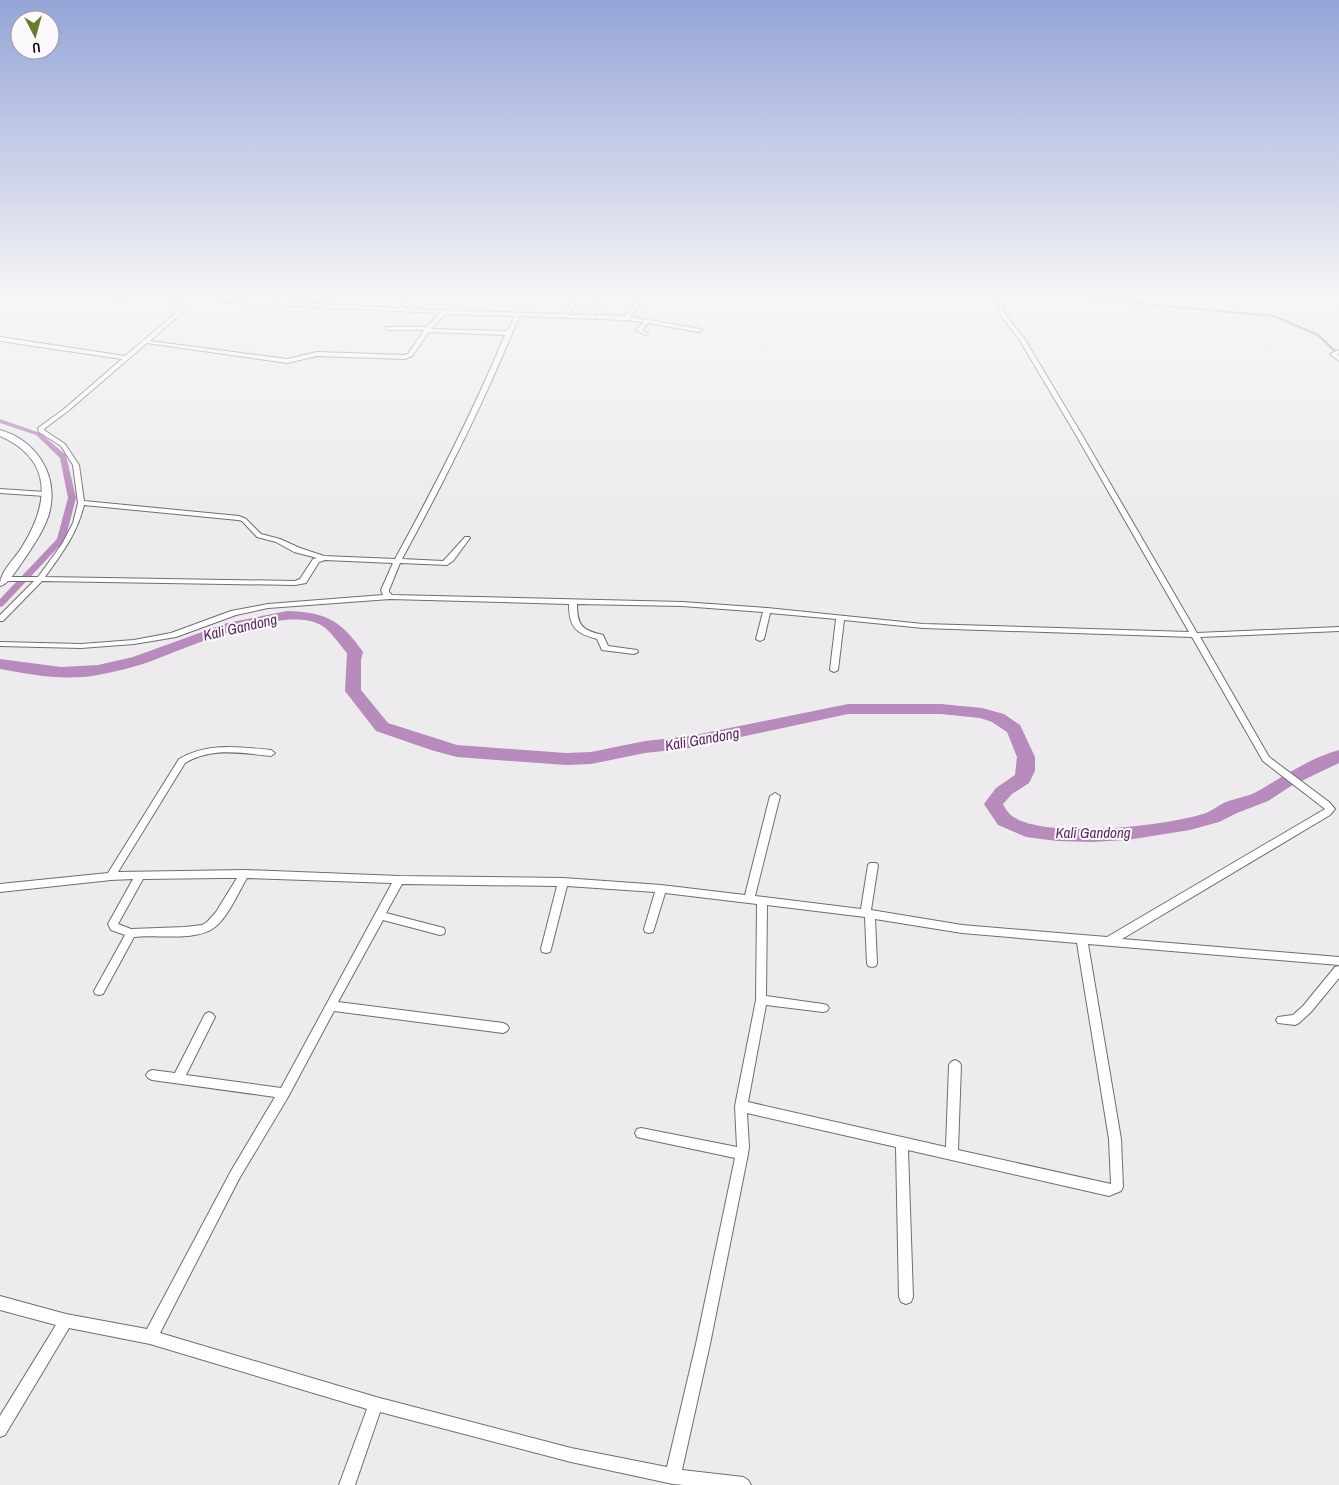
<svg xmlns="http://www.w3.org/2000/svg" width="1339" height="1485" viewBox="0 0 1339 1485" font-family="'Archivo Narrow',sans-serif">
	<rect width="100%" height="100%" fill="#eeebee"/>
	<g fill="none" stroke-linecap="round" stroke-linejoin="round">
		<!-- stream -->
		<path stroke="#87688a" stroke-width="2" d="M1065,297L1274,316L1318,335L1339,355"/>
		<!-- canal -->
		<path fill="#b78bbb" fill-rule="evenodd" d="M0,419L40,433L66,455L76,498L65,540L3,606L0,607V599L57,539L68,498L60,458L36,435L0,423Z"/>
		<!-- river -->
		<path fill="#b78bbb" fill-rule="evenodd" d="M287,611C325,612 341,620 363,652L361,660V690L388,723L457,745L566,753L591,752L645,741L690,736L848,704H941L982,708L1004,714L1020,725L1035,757V771L1029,783L1012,794L1003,804C1005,808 1008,813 1012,816C1046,840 1167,826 1206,813C1213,810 1219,805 1226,802C1236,798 1248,797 1258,791C1284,776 1310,758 1339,750V763L1291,786L1268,801L1237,813L1219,822L1190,830L1127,840L1091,842L1057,841L1026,837L998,825L984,804L996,788L1015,775L1017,757L1007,732L992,722L980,718L941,714H848L690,748L645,753L591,764L566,765L457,757L431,750L376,731L345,691L347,653C339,644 331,631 321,625C283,604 185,649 146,663C131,668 114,672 98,675C65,681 32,675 0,669V659L61,667L98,665L133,657L227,623Z"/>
		<!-- street casing -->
		<g stroke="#706d70" stroke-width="2">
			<path id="street" d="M63,297L195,298L400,308L412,297H417L405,309L564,314L576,297H581L569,315H588L603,300L605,301L593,315L625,316L641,297H646L630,317L701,329L702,330L699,332L648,323L642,330L648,333L645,335L636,330L644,322L626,320L519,316C486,399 445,480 402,559L443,561L447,557L465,537H469L470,538L453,561L447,565L400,563L389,590V592L392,595L682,602L767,608L923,624L1189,632L1076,435L1019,339L1001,316L996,297H1000L1006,316L1024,338L1082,435L1197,633L1339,627V631L1200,637L1269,757L1329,802L1335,809L1330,815L1122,939L1339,957V965L1088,944L1121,1139L1123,1187L1121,1191L1109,1196L908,1150L913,1297L911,1302L906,1304L901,1302L899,1297L896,1147L747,1113L749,1147L748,1154L710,1344L682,1470L743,1477L748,1480L751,1485H684L673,1484L571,1462L380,1412L355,1485H339L367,1409L150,1344L69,1328L5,1435L0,1437V1416L56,1325L0,1310V1296L66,1314L147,1329L231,1171L275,1097L152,1080L148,1078L146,1075L148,1072L152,1070L175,1073L205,1014L209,1012L213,1014L215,1017L186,1075L281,1088L392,883L247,878C238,893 228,917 215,927C197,942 156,934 134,937L103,994L99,995L95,994L94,991L125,935L111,930L108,924L133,879L111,880L0,892V884L108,873L179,759C208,742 239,747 271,750L275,753L271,756C241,753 212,747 185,763L118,872L245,870L399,876L563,878L661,885L745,895L770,796L775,793L780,796L755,896L861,909L868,865L870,863H876L878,865L871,910L962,925L1107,937L1325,809L1263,761L1192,637L923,628L844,620L838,670L834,672L830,670L836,619L770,613L764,639L760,641L756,639L763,612L682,606L577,604C577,626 582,630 603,635L608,646L637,650L638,652L634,654L602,650L597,639C575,633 569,627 569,604L390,599L268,608L236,615L176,637L134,644L81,648L0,646V642L81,644L134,640L171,633L231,611L268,604L383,595L381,590L393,563L325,560L319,562L306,583L295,585L42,581L3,621H0V615L34,581H4L0,579L4,577H38L62,544L73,523L78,503L73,465L61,446L39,432L38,428L64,409L122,359L0,341V337L125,356L190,301L65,298ZM195,301L440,313L427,327H385L384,328L387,330H424L408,354L404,355L317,352L287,359L150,341ZM445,314L514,316L509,329L505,331L431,329ZM429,332L505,335C473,412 435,486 395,559L324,556L300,548L280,539L261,534L246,519L239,516L84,501L79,465L65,444L44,430V429L68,411L147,343L287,363L317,356L405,359L412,356ZM84,505L238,520L242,521L257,537L276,542L294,552L317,558L313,559L300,579L295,581L45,577C62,553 77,534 84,505ZM222,878H237L216,912L207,922L202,925L185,927L131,929L118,924L143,879ZM402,884L557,886L541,949L542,952L546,953L550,952L551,949L567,886L655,892L644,929L645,932L649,933L653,932L654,929L665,893L757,904L756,1000L735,1106L737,1147L641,1128L637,1129L635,1133L637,1137L641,1138L735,1158L696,1344L667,1467L571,1448L376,1397L160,1333L239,1179L288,1097L334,1011L503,1033L507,1031L509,1028L507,1025L503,1023L338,1002L383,920L440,935L444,934L445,931L444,928L440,927L386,913ZM767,905L865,917L867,963L868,966L872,967L876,966L877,963L875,919L962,933L1077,943L1109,1139L1111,1184L958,1150L961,1065L959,1062L955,1060L951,1062L949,1065L946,1147L748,1102L766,1005L823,1012L827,1011L829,1008L827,1005L823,1004L766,996Z
				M1211,297H1216L1218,301L1214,302Z
				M1339,350V354H1337L1339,356V361L1330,354Z
				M0,489L45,492L48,494L45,496L0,493Z
				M1339,966V978L1311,1012L1299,1023L1295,1025L1278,1023L1276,1020L1278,1017L1293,1015L1303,1006L1335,967Z"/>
		</g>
		<!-- secondary casing -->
		<g stroke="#706d70" stroke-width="2">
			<path id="secondary" d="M0,430C35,440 58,473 50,510C46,528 33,546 23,561C17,569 9,584 0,586C0,571 14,560 22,547C49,504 54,460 0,436Z"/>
		</g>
		<!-- street -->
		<use href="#street" fill="#fff" fill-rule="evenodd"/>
		<!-- secondary -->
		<use href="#secondary" fill="#fff" fill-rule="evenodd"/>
	</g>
	<!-- sky -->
	<linearGradient id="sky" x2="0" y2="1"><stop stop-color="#94a4d6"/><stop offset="0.59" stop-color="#f7f6f7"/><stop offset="1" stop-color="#f7f6f7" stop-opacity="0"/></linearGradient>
	<rect width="1339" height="505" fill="url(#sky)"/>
	<g text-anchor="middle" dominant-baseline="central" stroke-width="4" stroke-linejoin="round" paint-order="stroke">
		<!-- water labels -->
		<g font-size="15" font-style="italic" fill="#5e2863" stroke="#fbf9fc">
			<text transform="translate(240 627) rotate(-13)">Kali Gandong</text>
			<text transform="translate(702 739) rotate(-10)">Kali Gandong</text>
			<text x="1093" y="832">Kali Gandong</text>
		</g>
	</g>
	<!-- north arrow -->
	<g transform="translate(35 35) rotate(174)"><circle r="24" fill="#fbf9fc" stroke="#a09ea0"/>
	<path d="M0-4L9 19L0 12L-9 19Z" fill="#677d2e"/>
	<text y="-8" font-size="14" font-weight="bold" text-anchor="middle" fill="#171617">U</text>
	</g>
</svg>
